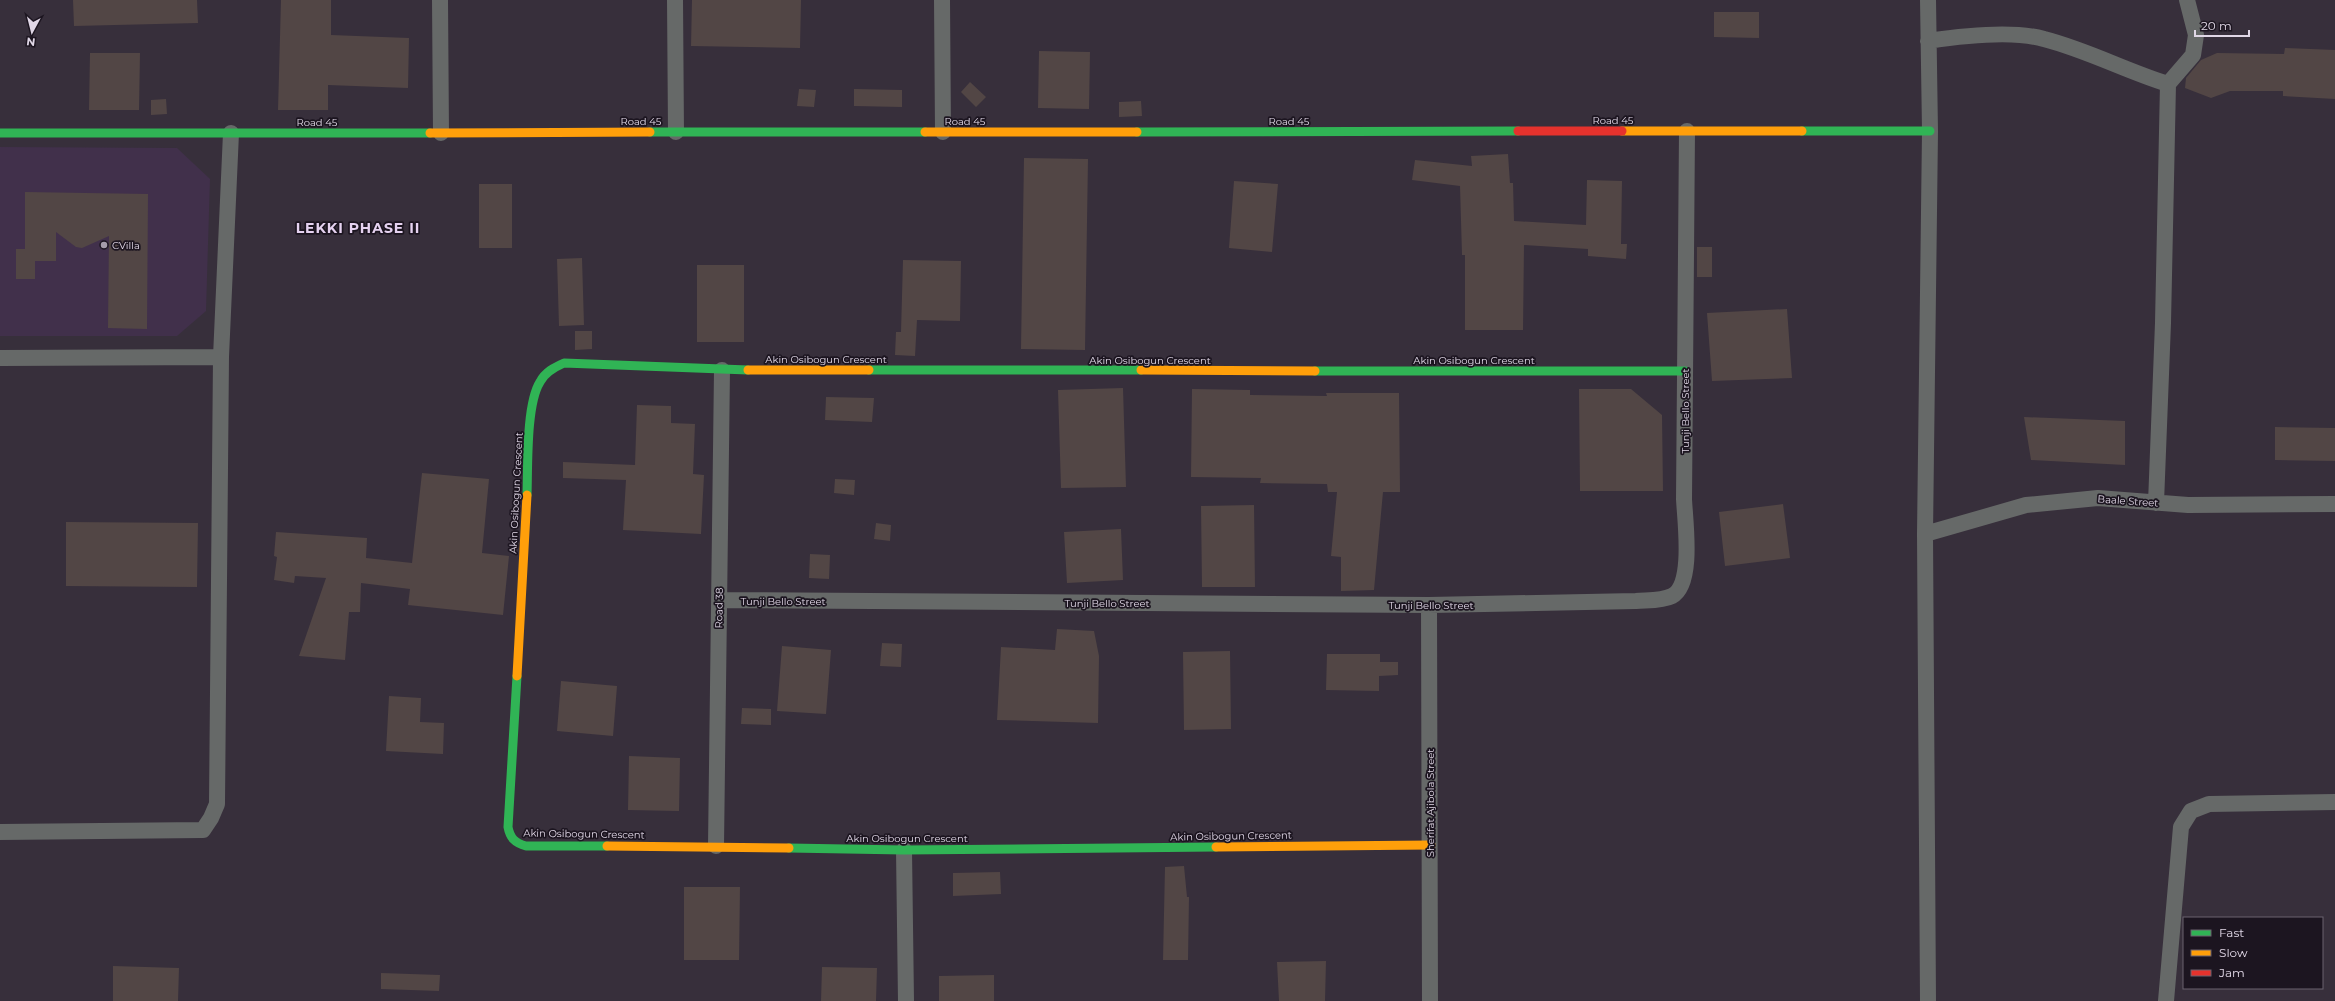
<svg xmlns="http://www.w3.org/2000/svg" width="2335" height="1001" viewBox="0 0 2335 1001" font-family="Montserrat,sans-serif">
	<rect width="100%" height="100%" fill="#372f3b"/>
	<!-- built -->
	<path fill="#41304b" d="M0,147L177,148L210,179L206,311L177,336H0Z"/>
	<!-- building -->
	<path fill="#524645" d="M73,0H197L198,23L74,26Z
		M281,0H331V35L409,38L408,88L328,85V110H278Z
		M692,0H801L800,48L691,46Z
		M1714,12H1759V38L1714,37Z
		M2285,48L2335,50V99L2283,96V91H2230L2211,98L2185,88L2186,78L2201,60L2217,53L2284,54Z
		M1039,51L1090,52L1089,109L1038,108Z
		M90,53H140L139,110H89Z
		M970,82L986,97L976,107L961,92Z
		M799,89L816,90L814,107L797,106Z
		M854,89L902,90V107L854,106Z
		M166,99L167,114L151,115V100Z
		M1141,101L1142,116L1119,117V102Z
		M1508,154L1510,183H1513L1514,221L1586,225L1587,180L1622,181L1621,244H1627L1626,259L1588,256V249L1524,245L1523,330H1465V255H1462L1460,186L1412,180L1415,160L1472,166L1471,156Z
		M1024,158L1088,159L1085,350L1021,349Z
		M1234,181L1278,184L1272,252L1229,248Z
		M479,184H512V248H479Z
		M25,192L148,194L147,329L108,328L109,236L82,248L76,247L56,232V261H35V279H16V249H25Z
		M1697,247H1712V277H1697Z
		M582,258L584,325L559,326L557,259Z
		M903,260L961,261L960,321L917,320L915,356L895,355L896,332H901Z
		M697,265H744V342H697Z
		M1787,309L1792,378L1712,381L1707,313Z
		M575,331H592V349L575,350Z
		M1123,388L1126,487L1061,488L1058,390Z
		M1192,389L1250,390V395L1327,396L1326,393H1399L1400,492H1383L1374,590L1341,591V557L1331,556L1337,492H1328L1327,484L1260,483L1261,478L1191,477Z
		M1579,389H1631L1662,415L1663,491H1580Z
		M826,397L874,398L872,422L825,420Z
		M637,405L671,406V423L695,424L693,474L704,475L701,534L623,530L626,480L563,478V462L635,465Z
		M2024,417L2125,421V465L2031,460Z
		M2275,427L2335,428V461L2275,460Z
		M422,473L489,479L482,553L509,556L503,615L408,605L410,589L361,583L360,612H349L345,660L299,656L326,578L295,576L294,583L274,580L277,557L274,556L276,532L367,538L366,558L412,563Z
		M835,479L855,480L854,495L834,493Z
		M1783,504L1790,558L1725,566L1719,512Z
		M1254,505L1255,587H1202L1201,506Z
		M66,522L198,523L197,587L66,586Z
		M876,523L891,525L890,541L874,539Z
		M1121,529L1123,580L1067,583L1064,532Z
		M810,554L830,555L829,579L809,578Z
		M1057,629L1094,631L1099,656L1098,723L997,720L1001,647L1055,650Z
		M882,643L902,644L901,667L880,666Z
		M782,646L831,650L826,714L777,711Z
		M1230,651L1231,729L1184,730L1183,652Z
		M1327,654H1380V662H1398V675L1379,676V691L1326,690Z
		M561,681L617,686L613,736L557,731Z
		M389,696L421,698L420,722L444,723L443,754L386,751Z
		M742,708L771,709V725L741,724Z
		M629,756L680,758L679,811L628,810Z
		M1184,866L1187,897H1189L1188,960H1163L1165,867Z
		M1000,872L1001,894L953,896V873Z
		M684,887H740L739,960H684Z
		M1326,961L1325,1001H1279L1277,962Z
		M113,966L179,968L178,1001H113Z
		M822,967L877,968L876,1001H821Z
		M381,973L440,975L439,991L381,989Z
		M994,975V1001H939V976Z"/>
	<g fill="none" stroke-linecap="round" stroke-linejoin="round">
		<!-- street -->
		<path stroke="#666968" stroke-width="16" d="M440,0L441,133
			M675,0L676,132
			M942,0L943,132
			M1928,0L1930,131L1925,534L1928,1001
			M1928,41C1961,36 2012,30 2044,39C2087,50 2126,71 2168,84L2163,323L2156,503
			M2168,84L2193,55L2196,35L2187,0
			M0,358L221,357
			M1925,534L2026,505L2098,498L2188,505L2335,504
			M719,600L1429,605L1636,601C1647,600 1662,601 1672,596C1694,585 1685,521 1684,499L1687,131
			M1429,605L1430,1001
			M0,832L203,830L211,818L217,804L221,357L231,133
			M716,846L722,370
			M904,850L906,1001
			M2166,1001L2181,827L2191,811L2209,804L2335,802"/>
		<!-- fast -->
		<path stroke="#30b455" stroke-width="9" d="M1802,131H1930
			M650,132H925
			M1137,132L1518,131
			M0,133H430
			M869,370H1141
			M1315,371H1685
			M527,495C528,467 526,404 540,382C545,372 555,367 564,363L748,370
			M517,676L508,827C510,838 515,843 526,846H607
			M789,848L904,850L1216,847"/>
		<!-- slow -->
		<path stroke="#ff9f0a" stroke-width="9" d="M1622,131H1802
			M925,132H1137
			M430,133L650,132
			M748,370H869
			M1141,370L1315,371
			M517,676L527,495
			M607,846L789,848
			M1216,847L1431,845"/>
		<!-- jam -->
		<path stroke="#e5322d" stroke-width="9" d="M1518,131H1622"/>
	</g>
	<!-- markers -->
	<circle fill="#a59caa" stroke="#1c1520" stroke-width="1.5" cx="104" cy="245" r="4"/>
	<g text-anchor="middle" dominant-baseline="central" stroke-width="3.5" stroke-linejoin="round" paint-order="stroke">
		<!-- street labels -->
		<g font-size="10" fill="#e0d7e6" stroke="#1c1520">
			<text x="1613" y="120">Road 45</text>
			<text x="641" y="121">Road 45</text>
			<text x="965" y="121">Road 45</text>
			<text x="1289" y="121">Road 45</text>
			<text x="317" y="122">Road 45</text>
			<text x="826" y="359">Akin Osibogun Crescent</text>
			<text x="1150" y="360">Akin Osibogun Crescent</text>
			<text x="1474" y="360">Akin Osibogun Crescent</text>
			<text transform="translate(1685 411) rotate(-90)">Tunji Bello Street</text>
			<text transform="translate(516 493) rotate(-87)">Akin Osibogun Crescent</text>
			<text transform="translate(2128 501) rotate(4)">Baale Street</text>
			<text x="783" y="601">Tunji Bello Street</text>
			<text x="1107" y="603">Tunji Bello Street</text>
			<text x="1431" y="605">Tunji Bello Street</text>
			<text transform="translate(719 608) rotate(-89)">Road 38</text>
			<text transform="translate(1430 803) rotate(-90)">Sherifat Ajibola Street</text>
			<text transform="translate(584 834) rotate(1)">Akin Osibogun Crescent</text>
			<text transform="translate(1231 836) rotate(-1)">Akin Osibogun Crescent</text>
			<text x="907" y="838">Akin Osibogun Crescent</text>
		</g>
		<!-- poi labels -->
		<g font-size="10" fill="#e0d7e6" stroke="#1c1520" text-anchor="start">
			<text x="112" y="245">CVilla</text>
		</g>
		<!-- district labels -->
		<g font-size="14" font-weight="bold" letter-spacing="1" fill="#e5d2f0" stroke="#1c1520">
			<text x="358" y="228">LEKKI PHASE II</text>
		</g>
	</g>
	<!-- legend -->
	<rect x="2183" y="917" width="140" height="72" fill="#1c1520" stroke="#6a636f"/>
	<rect x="2191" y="930" width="20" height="6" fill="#30b455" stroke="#6a636f"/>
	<text x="2219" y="937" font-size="12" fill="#e0d7e6">Fast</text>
	<rect x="2191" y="950" width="20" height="6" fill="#ff9f0a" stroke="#6a636f"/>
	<text x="2219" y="957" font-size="12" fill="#e0d7e6">Slow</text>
	<rect x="2191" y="970" width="20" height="6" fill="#e5322d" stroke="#6a636f"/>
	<text x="2219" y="977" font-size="12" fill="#e0d7e6">Jam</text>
	<!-- north arrow -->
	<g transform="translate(32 32) rotate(187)" stroke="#1c1520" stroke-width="3" paint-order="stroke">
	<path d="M0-3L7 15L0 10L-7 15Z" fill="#e0d7e6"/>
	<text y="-6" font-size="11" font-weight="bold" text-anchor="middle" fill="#e0d7e6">N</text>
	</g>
	<!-- scale -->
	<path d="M2195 30v6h54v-6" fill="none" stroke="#e0d7e6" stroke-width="2"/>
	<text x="2201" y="30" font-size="12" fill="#e0d7e6" stroke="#1c1520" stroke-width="3" paint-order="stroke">20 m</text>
</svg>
